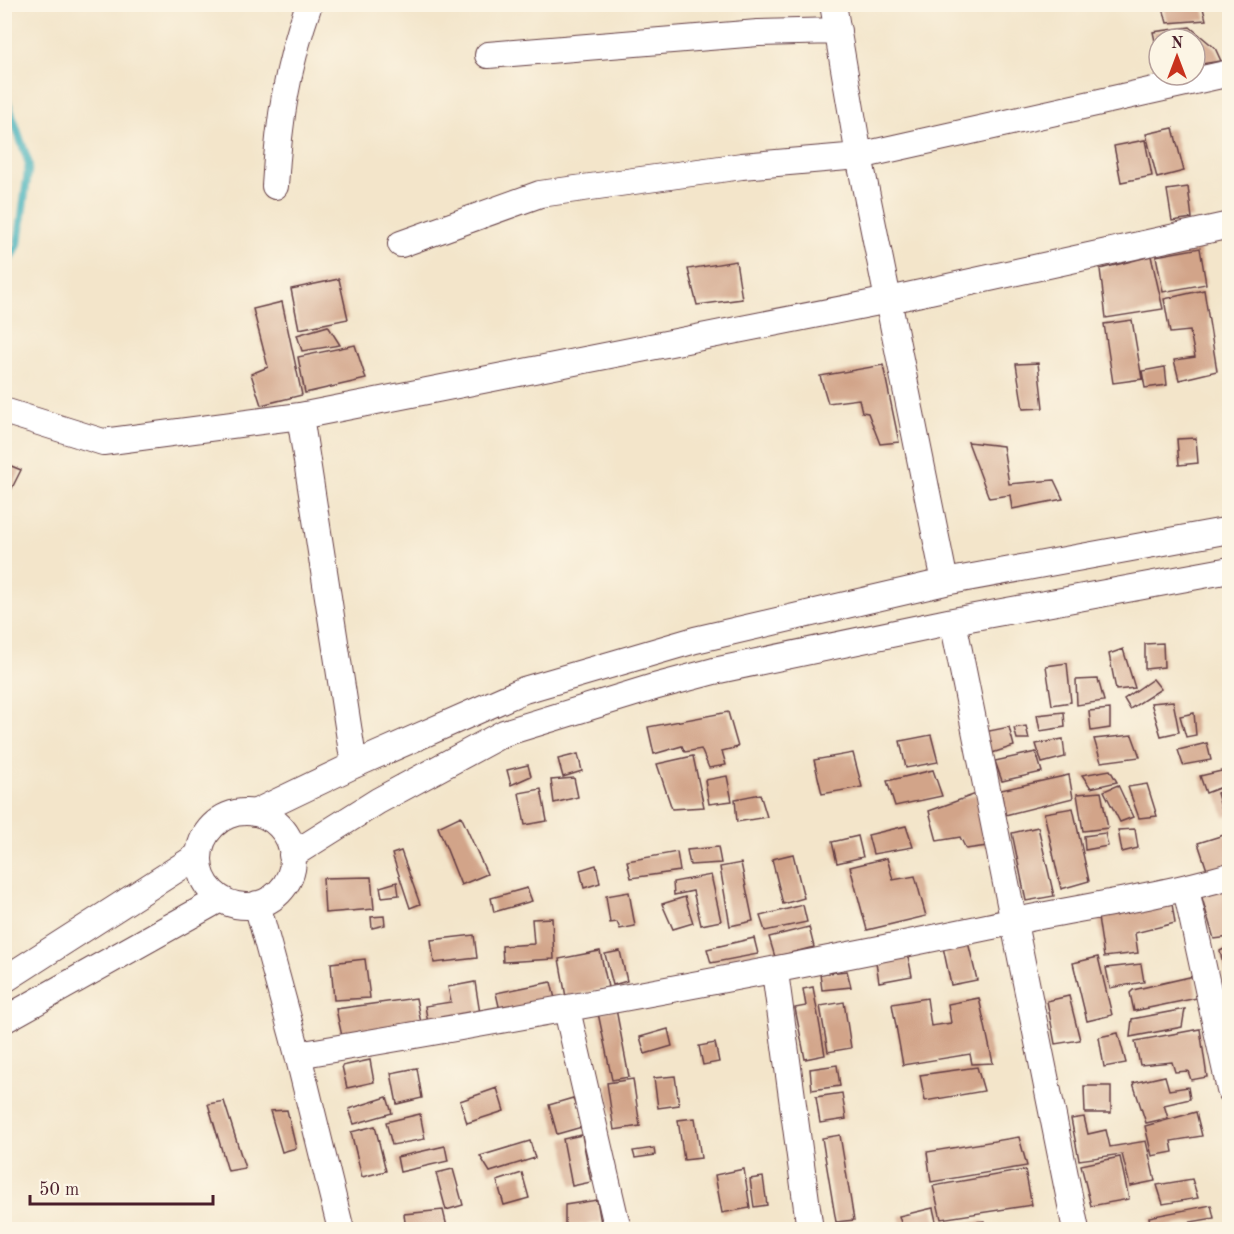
<svg xmlns="http://www.w3.org/2000/svg" width="1234" height="1234" viewBox="0 0 1234 1234" font-family="'Old Standard TT',serif">
	<rect width="100%" height="100%" fill="#fcf5e5"/>
	<filter id="ink" filterUnits="userSpaceOnUse"><feTurbulence type="fractalNoise" baseFrequency=".0167" numOctaves="2"/><feDisplacementMap in="SourceGraphic" scale="12" xChannelSelector="R" yChannelSelector="G"/><feConvolveMatrix kernelMatrix="1 2 1 2 8 2 1 2 1" color-interpolation-filters="sRGB"/></filter>
	<filter id="wash" filterUnits="userSpaceOnUse"><feTurbulence type="fractalNoise" baseFrequency=".008" numOctaves="4" result="noise"/><feDisplacementMap in="SourceGraphic" scale="24" xChannelSelector="R" yChannelSelector="G"/><feGaussianBlur stdDeviation="1.35" result="paint"/><feColorMatrix in="noise" values="0 0 0 0 0 0 0 0 0 0 0 0 0 0 0 0 0 1.4 0 .05"/><feComposite in="paint" operator="in"/></filter>
	<g filter="url(#wash)">
		<rect width="100%" height="100%" fill="#f3e5ca"/>
		<g fill="none" stroke-linecap="round" stroke-linejoin="round">
			<!-- stream -->
			<path stroke="#40b0bb" stroke-width="8" d="M4,92L29,164L18,245L4,269"/>
		</g>
		<g id="blocks">
			<!-- building -->
			<path fill="#d2a489" d="M1162,4H1202L1206,20L1167,23Z
				M1190,27L1215,48L1221,61L1195,65V39H1159L1158,55L1153,32Z
				M1173,128L1184,171L1157,178L1146,134Z
				M1145,140L1152,176L1121,182L1114,146Z
				M1188,187L1192,218L1172,221L1167,190Z
				M1200,248L1206,284L1163,292L1156,256Z
				M1151,256L1163,309L1106,318L1100,269Z
				M736,261L742,299L697,305L688,269Z
				M339,279L348,319L299,329L291,289Z
				M1204,290L1217,371L1179,380L1174,360L1195,357L1190,331L1170,333L1164,299Z
				M282,302L302,395L261,405L251,374L268,367L253,309Z
				M1132,320L1142,379L1113,383L1104,324Z
				M328,326L340,345L302,351L297,335Z
				M355,345L366,379L305,393L298,357Z
				M1038,363L1043,408L1023,409L1016,364Z
				M883,365L899,442L880,444L868,413L862,412L859,399L828,403L820,376Z
				M1165,367L1167,385L1145,388L1142,371Z
				M1196,438L1198,463L1179,465L1177,439Z
				M968,442L1003,446L1009,484L1054,480L1063,499L1012,509L1010,495L989,498Z
				M4,463L21,470L4,504Z
				M1163,643L1164,667L1145,669V644Z
				M1123,649L1135,688L1116,690L1109,654Z
				M1067,663L1071,702L1052,705L1046,666Z
				M1098,679L1104,701L1077,705L1076,680Z
				M1153,679L1161,689L1130,709L1124,699Z
				M1173,701L1179,732L1161,736L1151,703Z
				M1110,709V728L1091,731L1089,711Z
				M728,712L738,747L722,751L726,765L709,768L701,749L685,752L682,746L654,754L648,727Z
				M1064,712L1065,727L1040,731L1037,715Z
				M1194,713L1196,735L1186,737L1180,716Z
				M1026,726L1029,739H1017L1014,728Z
				M1009,727L1014,746L989,754L984,732Z
				M931,735L938,762L906,768L900,741Z
				M1132,735L1140,757L1101,762L1094,739Z
				M1063,739L1065,757L1042,763L1036,744Z
				M1207,743L1211,760L1183,765L1178,750Z
				M1036,752L1042,772L1002,781L995,761Z
				M853,753L862,787L822,794L814,760Z
				M578,754L582,771L563,777L558,759Z
				M693,756L704,807L672,809L657,764Z
				M528,765L531,776L511,785L507,770Z
				M1230,769V784L1206,793L1200,776Z
				M933,770L942,796L895,806L887,781Z
				M1110,770L1117,782L1091,788L1082,775Z
				M1069,775L1073,798L1005,815L1001,790Z
				M727,776L732,801L709,804L705,780Z
				M574,778L578,797L554,803L551,780Z
				M1147,784L1157,816L1139,818L1128,787Z
				M1118,785L1133,817L1120,822L1104,791Z
				M541,789L547,821L525,825L519,793Z
				M1230,789V815L1224,817L1217,793Z
				M1101,792L1108,828L1083,831L1077,794Z
				M760,794L767,817L737,822L735,799Z
				M976,794L987,846L966,849L960,837L937,841L929,811Z
				M1073,808L1089,881L1061,889L1044,813Z
				M461,816L487,874L461,885L438,827Z
				M906,826L913,847L873,854L868,835Z
				M1038,827L1054,896L1026,901L1012,833Z
				M1135,829L1138,848L1122,852L1118,830Z
				M1105,833L1108,846L1085,850L1084,836Z
				M1230,833V864L1207,870L1198,843Z
				M858,836L863,857L837,863L832,842Z
				M718,847L721,863L690,865L687,850Z
				M401,851L420,904L410,908L392,854Z
				M677,852L680,871L631,878L627,861Z
				M793,854L804,898L783,904L772,859Z
				M887,858L893,880L915,876L926,916L867,930L850,867Z
				M741,863L753,921L730,926L720,867Z
				M596,865L600,883L584,888L580,870Z
				M711,875L721,921L701,925L693,891L674,895L673,882Z
				M371,877L374,909L325,913L323,878Z
				M397,882L399,895L382,897L380,887Z
				M1230,883V937L1214,939L1200,891Z
				M527,888L532,901L494,912L491,898Z
				M629,892L635,926L620,929L617,922L610,923L606,896Z
				M685,897L693,923L673,929L662,904Z
				M1172,904L1175,923L1135,933L1138,953L1104,957L1098,917Z
				M803,905L807,922L765,931L760,916Z
				M384,916L385,925L372,928L371,917Z
				M552,918L554,959L503,962L502,946L534,944L532,919Z
				M809,927L814,947L775,957L769,937Z
				M474,935L477,958L434,963L431,940Z
				M754,938L758,954L711,963L707,949Z
				M968,942L977,980L951,985L943,947Z
				M1230,946V980L1227,981L1220,951Z
				M600,951L608,987L566,997L559,959Z
				M620,951L627,981L613,985L605,954Z
				M908,956L912,976L879,982L876,962Z
				M1098,957L1112,1015L1087,1021L1073,963Z
				M365,959L370,998L334,1000L331,963Z
				M1141,964L1144,982L1110,988L1106,968Z
				M847,971L851,987L822,990L820,974Z
				M1194,976L1197,998L1134,1011L1130,993L1133,990Z
				M475,982L481,1020L429,1029L425,1006L451,1002L448,987Z
				M551,982L556,1003L501,1015L496,993Z
				M813,987L825,1055L805,1059L795,1008L806,1006L803,989Z
				M1069,996L1080,1040L1055,1044L1047,1001Z
				M416,998L422,1028L343,1041L336,1009Z
				M927,998L931,1026L951,1023L948,1004L979,998L993,1063L972,1064L970,1054L903,1065L892,1004Z
				M844,1002L851,1048L828,1052L820,1006Z
				M616,1009L629,1077L612,1080L598,1013Z
				M1185,1009L1182,1027L1130,1037L1132,1019Z
				M668,1029L672,1046L645,1054L640,1037Z
				M1200,1029L1207,1077L1191,1080L1188,1071L1175,1072L1172,1062L1140,1065L1135,1041Z
				M1118,1033L1126,1063L1104,1067L1099,1037Z
				M715,1043L719,1062L703,1065L699,1046Z
				M370,1060L374,1082L347,1088L342,1066Z
				M837,1065L840,1086L812,1090L810,1069Z
				M977,1067L984,1091L925,1101L920,1075Z
				M417,1068L422,1098L397,1104L391,1073Z
				M675,1076L679,1105L658,1108L654,1078Z
				M1165,1076L1169,1090L1188,1087L1190,1099L1164,1105L1168,1118L1146,1123L1133,1083Z
				M633,1079L640,1126L614,1130L607,1083Z
				M1084,1086H1111V1113H1085Z
				M497,1088L504,1111L467,1123L460,1101Z
				M842,1093L846,1119L820,1123L816,1097Z
				M387,1097L392,1113L354,1124L349,1109Z
				M573,1098L582,1127L557,1134L549,1105Z
				M224,1101L245,1168L228,1171L208,1104Z
				M287,1110L296,1148L282,1152L270,1111Z
				M1196,1112L1202,1136L1171,1141L1173,1152L1152,1156L1145,1126Z
				M420,1114L425,1139L392,1145L386,1122Z
				M1084,1117L1088,1134L1106,1130L1110,1147L1146,1141L1155,1181L1130,1186L1122,1154L1079,1160L1071,1119Z
				M695,1118L701,1158L684,1160L678,1120Z
				M375,1126L386,1171L362,1177L351,1132Z
				M582,1135L591,1182L572,1186L563,1139Z
				M840,1135L854,1220L836,1222L822,1138Z
				M1019,1137L1027,1166L931,1182L927,1152Z
				M530,1141L535,1158L490,1172L480,1156Z
				M445,1146L448,1161L400,1172L397,1157Z
				M654,1148L655,1155L635,1158L633,1151Z
				M1120,1157L1129,1199L1091,1206L1081,1165Z
				M453,1169L463,1205L446,1210L436,1173Z
				M744,1169L750,1208L722,1213L715,1175Z
				M1025,1170L1032,1205L941,1219L933,1186Z
				M522,1173L529,1198L504,1205L497,1181Z
				M763,1177L767,1205L754,1207L750,1179Z
				M1192,1179L1198,1198L1163,1204L1157,1185Z
				M597,1200L601,1223L565,1227V1205Z
				M1211,1205L1214,1218L1151,1229L1149,1217Z
				M933,1208L938,1230H903L899,1216Z
				M443,1210L447,1227L406,1230L404,1214Z
				M984,1221L985,1230H959L958,1224Z"/>
		</g>
	</g>
	<g filter="url(#ink)">
		<use href="#blocks" fill-opacity="0" stroke="#633d43" stroke-width="1.5"/>
		<g fill="none" stroke-linecap="round" stroke-linejoin="round">
			<!-- minor casing -->
			<g stroke="#633d43" stroke-width="28">
				<path id="minor" d="M833,4L859,156L945,582
					M488,55L758,33L838,31
					M275,186C279,120 287,67 309,4
					M401,244L540,194L742,166L859,156L1230,73
					M4,411L103,442L300,416L889,300L1230,225
					M300,416L354,765
					M953,621L1076,1230
					M199 859a47 47 0 1 1 94 0a47 47 0 1 1-94 0Z
					M254,813L354,765L524,690L613,664L695,640L945,582L1230,530
					M292,855L378,801L504,733L654,687L714,671L953,621L1230,570
					M1186,889L1230,1090
					M257,904L298,1055L341,1230
					M775,972L810,1230
					M4,980L199,855
					M567,1010L618,1230
					M4,1020L220,899
					M298,1055C529,1016 758,975 987,927C1068,909 1150,899 1230,876"/>
			</g>
			<!-- minor -->
			<use href="#minor" stroke="#fff" stroke-width="26"/>
		</g>
	</g>
	<!-- margin -->
	<rect width="1234" height="1234" fill="none" stroke="#fcf5e5" stroke-width="24"/>
	<!-- north arrow -->
	<g transform="translate(1177 57)"><circle r="28" fill="#fcf5e5" stroke="#b59f9b" stroke-width="1.5"/>
	<path d="M0-4.5L10 22L0 15L-10 22Z" fill="#c8321e"/>
	<text y="-9" font-size="16" font-weight="bold" text-anchor="middle" fill="#4a1f2b">N</text>
	</g>
	<!-- scale -->
	<path d="M30 1195v9h183v-9" fill="none" stroke="#4a1f2b" stroke-width="3"/>
	<text x="39" y="1195" font-size="18" fill="#4a1f2b" stroke="#fcf5e5" stroke-width="4.5" paint-order="stroke">50 m</text>
</svg>
